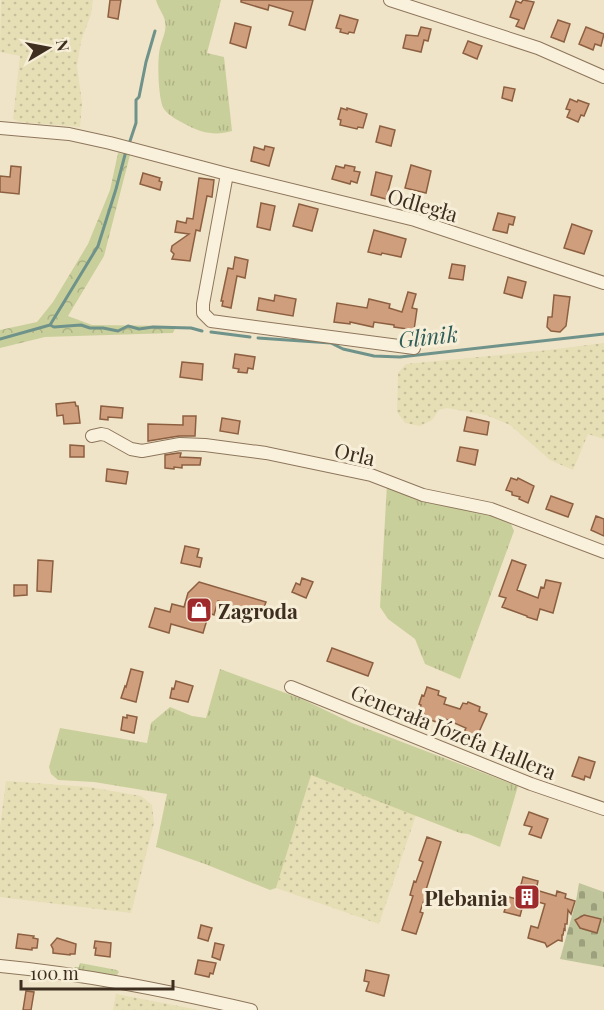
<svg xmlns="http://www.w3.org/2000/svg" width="604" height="1010" viewBox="0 0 604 1010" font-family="'Playfair Display',serif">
	<defs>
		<pattern id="farmland-dots" width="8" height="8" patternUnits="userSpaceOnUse" patternTransform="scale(1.5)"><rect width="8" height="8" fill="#e6deb5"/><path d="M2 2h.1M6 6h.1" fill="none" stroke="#c6bf9b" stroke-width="1.8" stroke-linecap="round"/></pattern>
		<pattern id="grass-tufts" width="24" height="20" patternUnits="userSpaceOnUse" patternTransform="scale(1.5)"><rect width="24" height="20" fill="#c9cf9b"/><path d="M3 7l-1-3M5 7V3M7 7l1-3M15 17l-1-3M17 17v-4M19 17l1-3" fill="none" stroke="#aeb285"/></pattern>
		<pattern id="forest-crowns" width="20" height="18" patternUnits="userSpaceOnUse" patternTransform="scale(1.5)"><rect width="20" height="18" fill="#c9cf9b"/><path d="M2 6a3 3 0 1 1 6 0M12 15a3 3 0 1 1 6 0" fill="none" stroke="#aeb285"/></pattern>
		<pattern id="cemetery-stones" width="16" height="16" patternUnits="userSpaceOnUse" patternTransform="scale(1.5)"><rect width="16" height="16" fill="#bfc49a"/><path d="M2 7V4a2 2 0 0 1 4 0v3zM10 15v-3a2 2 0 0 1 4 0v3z" fill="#9ca07d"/></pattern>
	</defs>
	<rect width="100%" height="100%" fill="#f0e4c8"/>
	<!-- farmland -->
	<path fill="url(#farmland-dots)" d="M1,0H93L91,14L81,41L77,66L82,103L80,127L20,122L13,119L20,56L0,52Z
		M604,343V439L588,434L573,470L550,460L510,425L486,415L447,408L439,410L432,420L420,426L405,423L397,412L398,373L406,364L540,351Z
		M311,775L416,815L379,924L276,888Z
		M6,781L89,787L141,796L152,805L154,823L131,913L0,897V827Z
		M116,994L199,1010H113Z"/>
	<!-- grass -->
	<path fill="url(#grass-tufts)" d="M156,0H221L207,53L224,57L232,131C216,136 201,133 187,125C179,121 169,116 164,109C158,100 157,59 160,48C162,39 167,31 165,21C164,15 158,8 156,0Z
		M387,484L509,519L514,531L460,679L425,664L415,639L388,619L380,607Z
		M220,669L302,699L352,723L518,786L500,847L468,834L460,833L311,775L276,888L270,890L205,864L156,847L167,794L94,782L58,780L51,774L49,767L60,728L147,743L151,723L170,707L192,716L206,718Z
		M80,963L117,970L119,972L115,978L75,971L74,967H79Z"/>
	<!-- forest -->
	<path fill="url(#forest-crowns)" d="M118,153L130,155L104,256L68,316L92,325L176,326L173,333L45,337L0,348V330L37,322L53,302L88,244L110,190Z"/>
	<!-- cemetery -->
	<path fill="url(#cemetery-stones)" d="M579,883L604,892V967L560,959L576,901Z"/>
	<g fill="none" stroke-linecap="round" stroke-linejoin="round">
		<!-- stream -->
		<path stroke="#6f938a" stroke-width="3" d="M129,144L136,123V100L139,97L146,62L155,31
			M50,325L98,246L116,189L126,151
			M211,332L250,337
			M258,338L331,343L343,349L374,356L400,357L604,334
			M0,339L50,325L54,327L81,325L90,328H103L118,331L128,326L139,329L153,327L191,328L202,331"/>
	</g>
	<!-- building -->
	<path fill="#cf9f7d" stroke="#8d5f41" stroke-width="1.5" d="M110,0H121L118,19L108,17Z
		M241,0H313L305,30L289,25L293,12L269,5L268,10L241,2Z
		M523,0L534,2L524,29L516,26L519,20L510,17L516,1L521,3Z
		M340,15L358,20L354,33L349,32L348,34L340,32L341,29L336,28Z
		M558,20L570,24L564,42L551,37Z
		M235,23L251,27L246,48L230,43Z
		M421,27L431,29L428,41L424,40L421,52L403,48L406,35L418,36Z
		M586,27L604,34L601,46L595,44L593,50L579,44Z
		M468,41L482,46L477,59L463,53Z
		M504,87L515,89L512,101L502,98Z
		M570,99L577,102L578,100L589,104L584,116L581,115L578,122L567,117L570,110L566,109Z
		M341,108L347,110V108L367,114L363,128L358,127L357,129L340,125L341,120L338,119Z
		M380,126L395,130L391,146L376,142Z
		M265,146L274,148L269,166L251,161L254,147L264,150Z
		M345,165L355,167L354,171L360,172L357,183L351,181L350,184L332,179L336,166L344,168Z
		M411,165L431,171L426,193L405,188Z
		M11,166L21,167L19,194L0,192V176L10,177Z
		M376,172L392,176L386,199L371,195Z
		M143,173L160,178L159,181L162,182L160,190L140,184Z
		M199,178L214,180L212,197L207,196L200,231L196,230L190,261L172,259L174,254L171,251L172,246L189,234L175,232L177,221L186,223L187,218L193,219Z
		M261,203L275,206L270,230L257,227Z
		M299,204L318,209L312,231L293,226Z
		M498,213L515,217L513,225L509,224L507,233L493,230Z
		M572,224L592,231L584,254L564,248Z
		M374,230L406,239L401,257L382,253L381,255L368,252Z
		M235,257L248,260L245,278L237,276L231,308L222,306L223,301H221L228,268L233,269Z
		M452,264L465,266L463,280L449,278Z
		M508,277L526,282L522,298L504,293Z
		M408,292L416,294L412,308L417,309L414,330L394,327V325L374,322L373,327L350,322V324L334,322L337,303L367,308L369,299L390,304L389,308L402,312Z
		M275,295L296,299L293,316L257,310L259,298L274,301Z
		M554,295L570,297L566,326L560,332L551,331L547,327L548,317H552Z
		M235,354L255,357L253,369L248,368L247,373L238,372L239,369L233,368Z
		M182,362L203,364L202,380L180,377Z
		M75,402L76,406H78L80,423L64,424L63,415L57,416L56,404Z
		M101,406L123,408L122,418L108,417V420L100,419Z
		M183,416H196L195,436H179L148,441V424L183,425Z
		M467,417L489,422L487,435L464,431Z
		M222,418L240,421L238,434L220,431Z
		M70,445L84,446V457H70Z
		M460,447L478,450L475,465L457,461Z
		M178,453H181L180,457L201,458L200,465H182V468L174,467V469L165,468V455Z
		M107,469L128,472L126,484L106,481Z
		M511,478L517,480L518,478L534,486L528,503L519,499L520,497L512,495V492L506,490Z
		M551,496L573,504L568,517L546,509Z
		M596,516L604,519V536L591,530Z
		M185,546L199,549L197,557L202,558L200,567L181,563Z
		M38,560L53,561L51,592L37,591Z
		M512,560L526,565L517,590L538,598L541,587L544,588L546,580L561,583L553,613L540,609L537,620L527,617V616L502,607L506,598L499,596Z
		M302,578L313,582L306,598L292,592L296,583L300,585Z
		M199,582L266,602L262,613L253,610L252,612L218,601L214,615L209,613L203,633L171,624L169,633L149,627L155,608L170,612L172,604L184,607L188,593Z
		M14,585H27V595L14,596Z
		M332,648L373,663L368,676L327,661Z
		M131,669L143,672L136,702L121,698L125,686L126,687Z
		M176,681L193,686L188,702L170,698L172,688L174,689Z
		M427,687L439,691L438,695L446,698L444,704L460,709L463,703L467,704L468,702L480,707L479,711L487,714L479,732L477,731L475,737L464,732L466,728L443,718L442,720L440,719L439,723L425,718L426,715L418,712L421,705L419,704L422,695L424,696Z
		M127,715L137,717L134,733L121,730L123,717L127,718Z
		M579,757L595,762L590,778L585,776L584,780L572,776Z
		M529,812L548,819L541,838L529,834L532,827L524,825Z
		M427,837L441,842L425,893L426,894L420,912L423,913L416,934L402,930L413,896L410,895L414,881L416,882L423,862L419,860Z
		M523,877L538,881L536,890L556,896L557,891L566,894L565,898L575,901L571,914L568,910L567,924H565V930L564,929L563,935H562V941L558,940L547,947L545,943L528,938L531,926L538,928L545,904L518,896Z
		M509,897L524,901L520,916L504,912Z
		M584,915L601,919L597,933L580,928L575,920Z
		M201,925L212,928L208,941L198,938Z
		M18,934L34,936L33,938L38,939L37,948H32V950L16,948Z
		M57,938L76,944L75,954H70V955L53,953V949L51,945Z
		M95,941L111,943L110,957L95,955L96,948H94Z
		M215,943L224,945L220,960L212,957Z
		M198,960L216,963L213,974L210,973L209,977L195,974Z
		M366,970L389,975L384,996L366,991L369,982L364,981Z
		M26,991L34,992L31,1010H23Z"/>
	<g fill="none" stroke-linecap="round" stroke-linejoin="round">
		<!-- minor casing -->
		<g stroke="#8d765c" stroke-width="14">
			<path id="minor" d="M390,0L538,48L604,77
				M0,128L69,134L110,143L227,174L415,220L604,283
				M227,174L203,304V313L211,321L414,348
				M92,436L101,434L106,435L131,449L142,451L180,444L205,445L266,453L371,475L423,495L491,509L604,552
				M291,687L531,784L604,809
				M0,966C85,974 168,991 251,1010"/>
		</g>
		<!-- minor -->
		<use href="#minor" stroke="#faf1dc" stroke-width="12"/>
	</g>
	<!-- icons -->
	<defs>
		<g id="shop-square" transform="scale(1.35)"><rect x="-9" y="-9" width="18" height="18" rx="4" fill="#9e2a2b" stroke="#f7eed8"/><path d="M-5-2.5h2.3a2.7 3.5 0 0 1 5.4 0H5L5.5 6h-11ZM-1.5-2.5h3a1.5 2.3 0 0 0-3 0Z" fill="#fff"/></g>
		<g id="building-square" transform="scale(1.35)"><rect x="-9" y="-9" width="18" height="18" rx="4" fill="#9e2a2b" stroke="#f7eed8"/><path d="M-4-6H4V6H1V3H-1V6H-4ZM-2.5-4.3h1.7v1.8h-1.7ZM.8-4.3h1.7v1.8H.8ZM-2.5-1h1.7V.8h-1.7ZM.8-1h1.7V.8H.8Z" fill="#fff"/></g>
	</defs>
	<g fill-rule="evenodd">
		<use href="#shop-square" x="199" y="610"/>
		<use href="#building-square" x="527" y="897"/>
	</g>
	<g text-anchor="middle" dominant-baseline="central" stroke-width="6" stroke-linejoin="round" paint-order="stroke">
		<!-- street labels -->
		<g font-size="21" fill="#3d2e20" stroke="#f7eed8">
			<text transform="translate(423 204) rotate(16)">Odległa</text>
			<text transform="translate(355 453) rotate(13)">Orla</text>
			<text transform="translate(454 731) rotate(22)">Generała Józefa Hallera</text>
		</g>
		<!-- poi labels -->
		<g font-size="21" font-weight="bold" fill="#3d2e20" stroke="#f7eed8" text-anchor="start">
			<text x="218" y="610">Zagroda</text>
			<text x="508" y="897" text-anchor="end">Plebania</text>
		</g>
		<!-- water labels -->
		<g font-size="22" font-style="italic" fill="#2f5d5a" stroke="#f7eed8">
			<text transform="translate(428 336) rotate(-6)">Glinik</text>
		</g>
	</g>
	<!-- north arrow -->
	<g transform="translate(48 48) rotate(80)" stroke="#f7eed8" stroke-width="4.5" paint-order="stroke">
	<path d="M0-4.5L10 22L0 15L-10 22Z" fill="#3d2e20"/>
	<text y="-9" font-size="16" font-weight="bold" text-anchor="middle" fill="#3d2e20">N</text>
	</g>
	<!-- scale -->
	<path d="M21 980v9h152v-9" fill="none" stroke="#3d2e20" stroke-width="3"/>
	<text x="30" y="980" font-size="18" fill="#3d2e20" stroke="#f7eed8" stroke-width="4.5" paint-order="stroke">100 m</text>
</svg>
